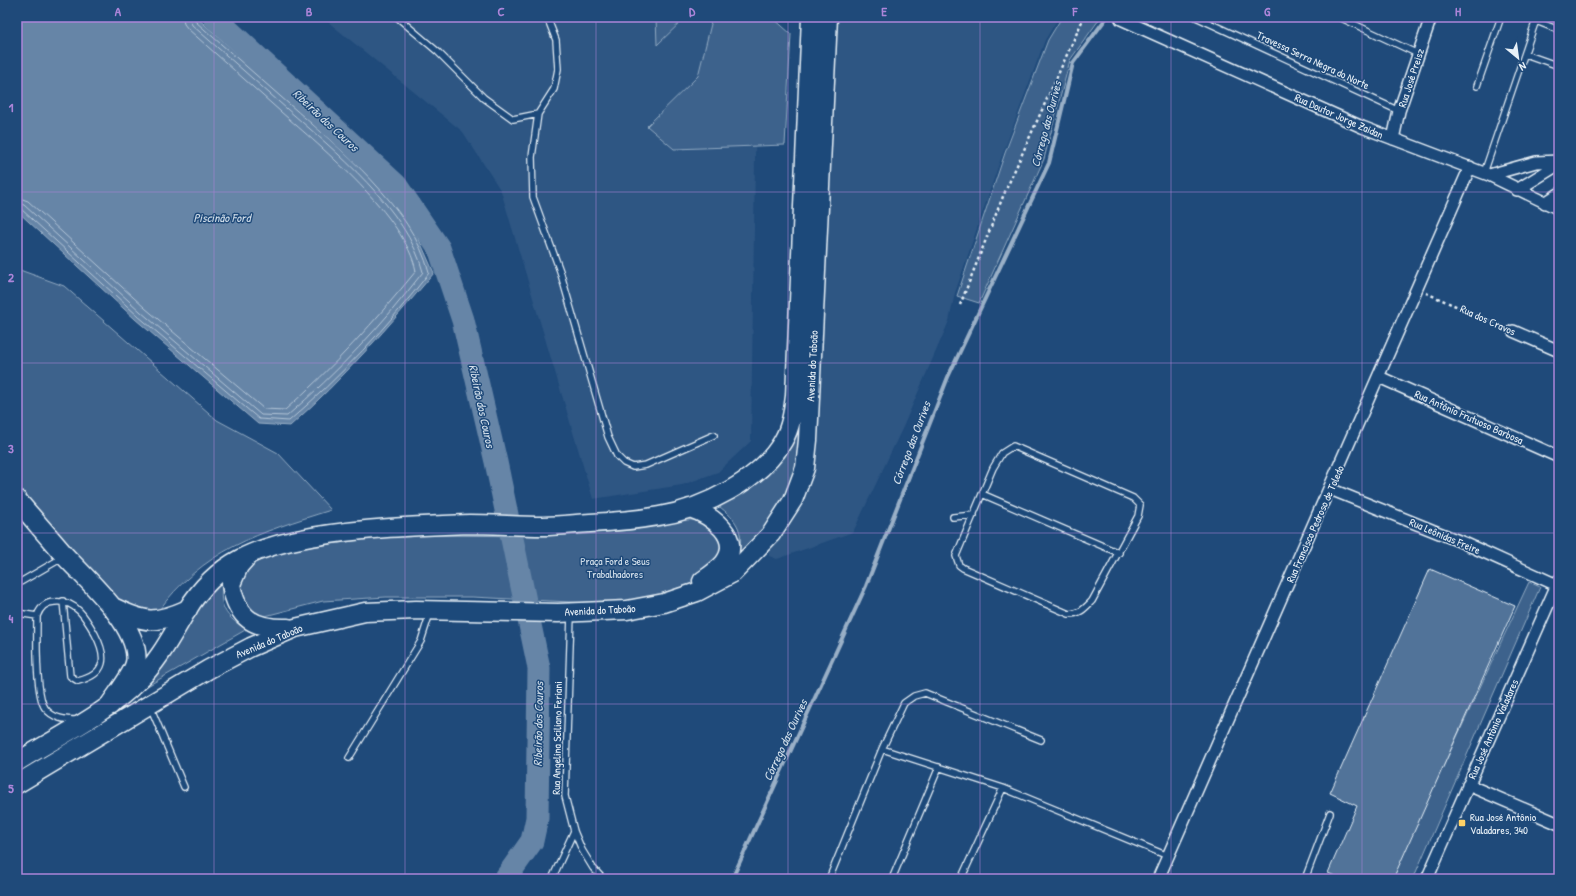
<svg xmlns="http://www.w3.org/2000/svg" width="1576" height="896" viewBox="0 0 1576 896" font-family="'Patrick Hand',sans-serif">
	<rect width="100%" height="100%" fill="#1f4a7a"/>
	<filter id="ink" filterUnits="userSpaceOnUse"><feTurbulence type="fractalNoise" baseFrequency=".025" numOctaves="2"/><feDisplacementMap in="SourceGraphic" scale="8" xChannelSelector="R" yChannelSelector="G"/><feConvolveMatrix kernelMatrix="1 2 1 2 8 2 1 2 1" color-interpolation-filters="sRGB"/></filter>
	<g filter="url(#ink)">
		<!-- built -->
		<path fill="#2e5683" d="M322,17H757L751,441L718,472L682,485L593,499L501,191L463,132Z
			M832,17H1059L1045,40L998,167L955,293L949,321L903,427L853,532L777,559L769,556V552L806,487L817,456Z"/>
		<!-- green -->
		<path fill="#3c628c" stroke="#92aac2" d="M656,17H686L657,45Z
			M706,17H772L791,34L785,145L674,149L647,126L698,76L711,24Z
			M1062,17H1101L1070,60L1044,159L979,303L957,296L1005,153L1048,40Z
			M17,269L64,286L217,420L278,453L331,510C260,532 202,550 157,613L124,605L17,488Z
			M804,416L801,454L778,515L738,556C746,530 735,517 714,503L785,448Z
			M686,520C710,519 710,526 723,543L718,557L696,582L685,588L666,596L610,604L472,597H386L323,601L265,616L255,614L240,601V576L250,566L264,558L295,549L382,537L428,535L542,536L584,534L632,530Z
			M225,573C217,600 221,616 247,629L137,692L196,605Z
			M1529,582L1540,587L1413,879H1391Z"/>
		<!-- water -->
		<path fill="#6685a7" stroke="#9ab0c7" d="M17,17H196L314,121L380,182L415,230L434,273C388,327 343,379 290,426L258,424L135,319L17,211Z"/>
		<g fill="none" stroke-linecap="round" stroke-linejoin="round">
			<!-- shore -->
			<path stroke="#b4c6d8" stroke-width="1" d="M17,197L28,201L145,308L264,409L285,410C333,368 376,320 416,271C405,216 322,148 281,112C250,84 219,57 188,29L184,24L183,17
				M17,203L24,205L141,312L261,415L287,416C337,373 383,324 423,272C408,210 334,150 287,109C255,81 224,53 192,25L189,17
				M17,208L21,209L138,316L259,419L289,421C340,377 388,326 429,273C413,207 338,147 289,104C258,77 227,49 196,22L194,17"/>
			<!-- stream -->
			<path stroke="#9ab0c7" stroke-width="4" d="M732,879L866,586L948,377L1049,163L1073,63L1107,17"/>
			<!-- river -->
			<path stroke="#6685a7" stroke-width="23" d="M214,17L396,185L439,248L463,320L496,462L539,668L537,818L532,841L505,879"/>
		</g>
		<!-- building -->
		<path fill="#517399" stroke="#e8f1f8" d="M1430,569L1515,606L1393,879H1342L1328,873L1357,806L1330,793Z"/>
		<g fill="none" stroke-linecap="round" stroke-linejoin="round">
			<!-- service casing -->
			<g stroke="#e8f1f8" stroke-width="8">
				<path id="service" d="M397,17L438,52L484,98L513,119L538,114
					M547,17L556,40L558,69L554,89L538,114L532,157L533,197L560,271L608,437L617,456L624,463L633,467L646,465L714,435
					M1196,17L1399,111
					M1339,17L1418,54
					M1536,21L1559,30
					M1525,54L1559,66
					M1477,86L1501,17
					M1484,173L1537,17
					M1013,446L1133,498L1140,505L1138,516L1092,601C1084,609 1080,614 1069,614L963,568L959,565L956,556L993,468L1002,453Z
					M982,494L1119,553
					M953,517L974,515
					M17,584L62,558
					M63,601L70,676L78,681C107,674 107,657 95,634C86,618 76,600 55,602C45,602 40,608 37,616C37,635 35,695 45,708C53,719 66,720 78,720
					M17,613L37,616
					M571,615L565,796L574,831L582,850L593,868L603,879
					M150,706L184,787
					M882,749L904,703L914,696L925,693L1041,740
					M349,758L421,641L430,613
					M552,879L574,831
					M829,879L882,749L1003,788L1168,856
					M892,879L939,767
					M961,879L1003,788
					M1305,879L1330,813"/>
			</g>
			<!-- minor casing -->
			<g stroke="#e8f1f8" stroke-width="14">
				<path id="minor" d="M1121,19L1362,127L1489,175L1559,209
					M1393,139L1399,111L1431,17
					M1489,175L1536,162L1559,161
					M1517,190L1559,164
					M1545,203L1559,194
					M1513,331L1559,351
					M1379,377L1559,457
					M1330,489L1464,543L1559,586
					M1468,785L1559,824
					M1158,879L1470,167
					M1427,879L1559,580"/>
			</g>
			<!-- primary casing -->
			<g stroke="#e8f1f8" stroke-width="21">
				<path id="primary" d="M690,508C711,515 744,538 724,563C718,570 709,576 702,581
					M247,557L239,566L231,584C237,619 254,629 288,628
					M17,762C54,739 107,713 137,682C159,661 172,635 187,610C217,561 257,547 311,537C363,528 416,526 469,524C494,524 519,526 543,526C559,526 574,524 590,523C613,522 636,520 659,516C703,509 761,480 783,441C791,427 793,412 795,396L811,17
					M17,784L209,669L251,647L295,628L365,612L416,610L558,613L627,610L664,603L697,592L733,573L771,534L793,500L805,468L808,440L828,17"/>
			</g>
			<!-- trunk casing -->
			<g stroke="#e8f1f8" stroke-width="22">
				<path id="trunk" d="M17,500C33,519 49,537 65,556C88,581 138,625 136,660C135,673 117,694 110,705
					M114,608C145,623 155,624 187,610"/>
			</g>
			<!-- path -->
			<path stroke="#e8f1f8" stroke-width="2.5" stroke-dasharray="3 3" stroke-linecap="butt" d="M1426,293L1504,327
				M960,305L1004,194L1084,17"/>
			<!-- service -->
			<use href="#service" stroke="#1f4a7a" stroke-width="5.5"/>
			<!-- minor -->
			<use href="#minor" stroke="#1f4a7a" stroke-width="11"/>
			<!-- primary -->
			<use href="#primary" stroke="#1f4a7a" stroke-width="18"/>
			<!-- trunk -->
			<use href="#trunk" stroke="#1f4a7a" stroke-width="19"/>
		</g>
	</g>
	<!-- grid -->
	<path fill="none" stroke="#ac85d9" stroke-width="1" stroke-opacity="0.55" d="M214,17V879M405,17V879M596,17V879M788,17V879M980,17V879M1171,17V879M1362,17V879M17,192H1559M17,363H1559M17,533H1559M17,704H1559"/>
	<!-- markers -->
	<rect fill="#ffd166" stroke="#1f4a7a" stroke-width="1.5" x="1458" y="819" width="8" height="8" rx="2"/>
	<g text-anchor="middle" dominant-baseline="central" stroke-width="3" stroke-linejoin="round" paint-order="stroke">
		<!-- street labels -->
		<g font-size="11" fill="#e8f1f8" stroke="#1f4a7a">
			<text transform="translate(1313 60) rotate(25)">Travessa Serra Negra do Norte</text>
			<text transform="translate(1411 78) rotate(-72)">Rua José Preisz</text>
			<text transform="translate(1339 116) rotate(24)">Rua Doutor Jorge Zaidan</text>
			<text transform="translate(1488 320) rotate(24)">Rua dos Cravos</text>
			<text transform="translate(812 366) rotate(-87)">Avenida do Taboão</text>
			<text transform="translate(1469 417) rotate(24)">Rua Antônio Frutuoso Barbosa</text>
			<text transform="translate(1315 524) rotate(-66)">Rua Francisco Pedroso de Toledo</text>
			<text transform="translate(1445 536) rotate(23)">Rua Leônidas Freire</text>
			<text transform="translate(600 610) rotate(-3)">Avenida do Taboão</text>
			<text transform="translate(269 641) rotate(-23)">Avenida do Taboão</text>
			<text transform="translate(1493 729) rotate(-66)">Rua José Antônio Valadares</text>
			<text transform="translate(557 738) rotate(-89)">Rua Angelina Sciliano Feriani</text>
		</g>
		<!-- park labels -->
		<g font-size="11" fill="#d7e3ed" stroke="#1f4a7a">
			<text x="615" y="561">Praça Ford e Seus<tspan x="615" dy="13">Trabalhadores</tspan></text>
		</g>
		<!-- poi labels -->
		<g font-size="11" fill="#e8f1f8" stroke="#1f4a7a" text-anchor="start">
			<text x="1470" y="817">Rua José Antônio<tspan x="1470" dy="13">Valadares, 340</tspan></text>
		</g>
		<!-- water labels -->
		<g font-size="12" font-style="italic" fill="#d4e1ec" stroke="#1f4a7a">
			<text transform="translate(326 120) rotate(43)">Ribeirão dos Couros</text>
			<text transform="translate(1046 124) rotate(-75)">Córrego das Ourives</text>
			<text x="222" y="217">Piscinão Ford</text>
			<text transform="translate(482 406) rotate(78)">Ribeirão dos Couros</text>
			<text transform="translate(911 443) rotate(-69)">Córrego das Ourives</text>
			<text transform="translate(538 724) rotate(-89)">Ribeirão dos Couros</text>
			<text transform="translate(785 740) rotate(-65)">Córrego das Ourives</text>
		</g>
	</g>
	<!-- margin -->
	<rect width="1576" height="896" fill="none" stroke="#1f4a7a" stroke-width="44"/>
	<!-- north arrow -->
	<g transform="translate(1518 58) rotate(151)" stroke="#1f4a7a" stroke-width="3" paint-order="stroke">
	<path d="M0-3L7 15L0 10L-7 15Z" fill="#e8f1f8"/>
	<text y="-6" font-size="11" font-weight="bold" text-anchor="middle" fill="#e8f1f8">N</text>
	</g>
	<rect x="22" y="22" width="1532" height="852" fill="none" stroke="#ac85d9" stroke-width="1.5"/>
	<g font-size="13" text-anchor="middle" font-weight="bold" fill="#ac85d9">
		<text x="118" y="16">A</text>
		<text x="309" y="16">B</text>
		<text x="501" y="16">C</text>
		<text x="692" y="16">D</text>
		<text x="884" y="16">E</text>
		<text x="1075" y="16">F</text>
		<text x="1267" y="16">G</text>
		<text x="1458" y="16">H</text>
		<text x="11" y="112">1</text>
		<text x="11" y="282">2</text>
		<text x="11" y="453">3</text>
		<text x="11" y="623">4</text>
		<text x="11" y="793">5</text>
	</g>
</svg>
